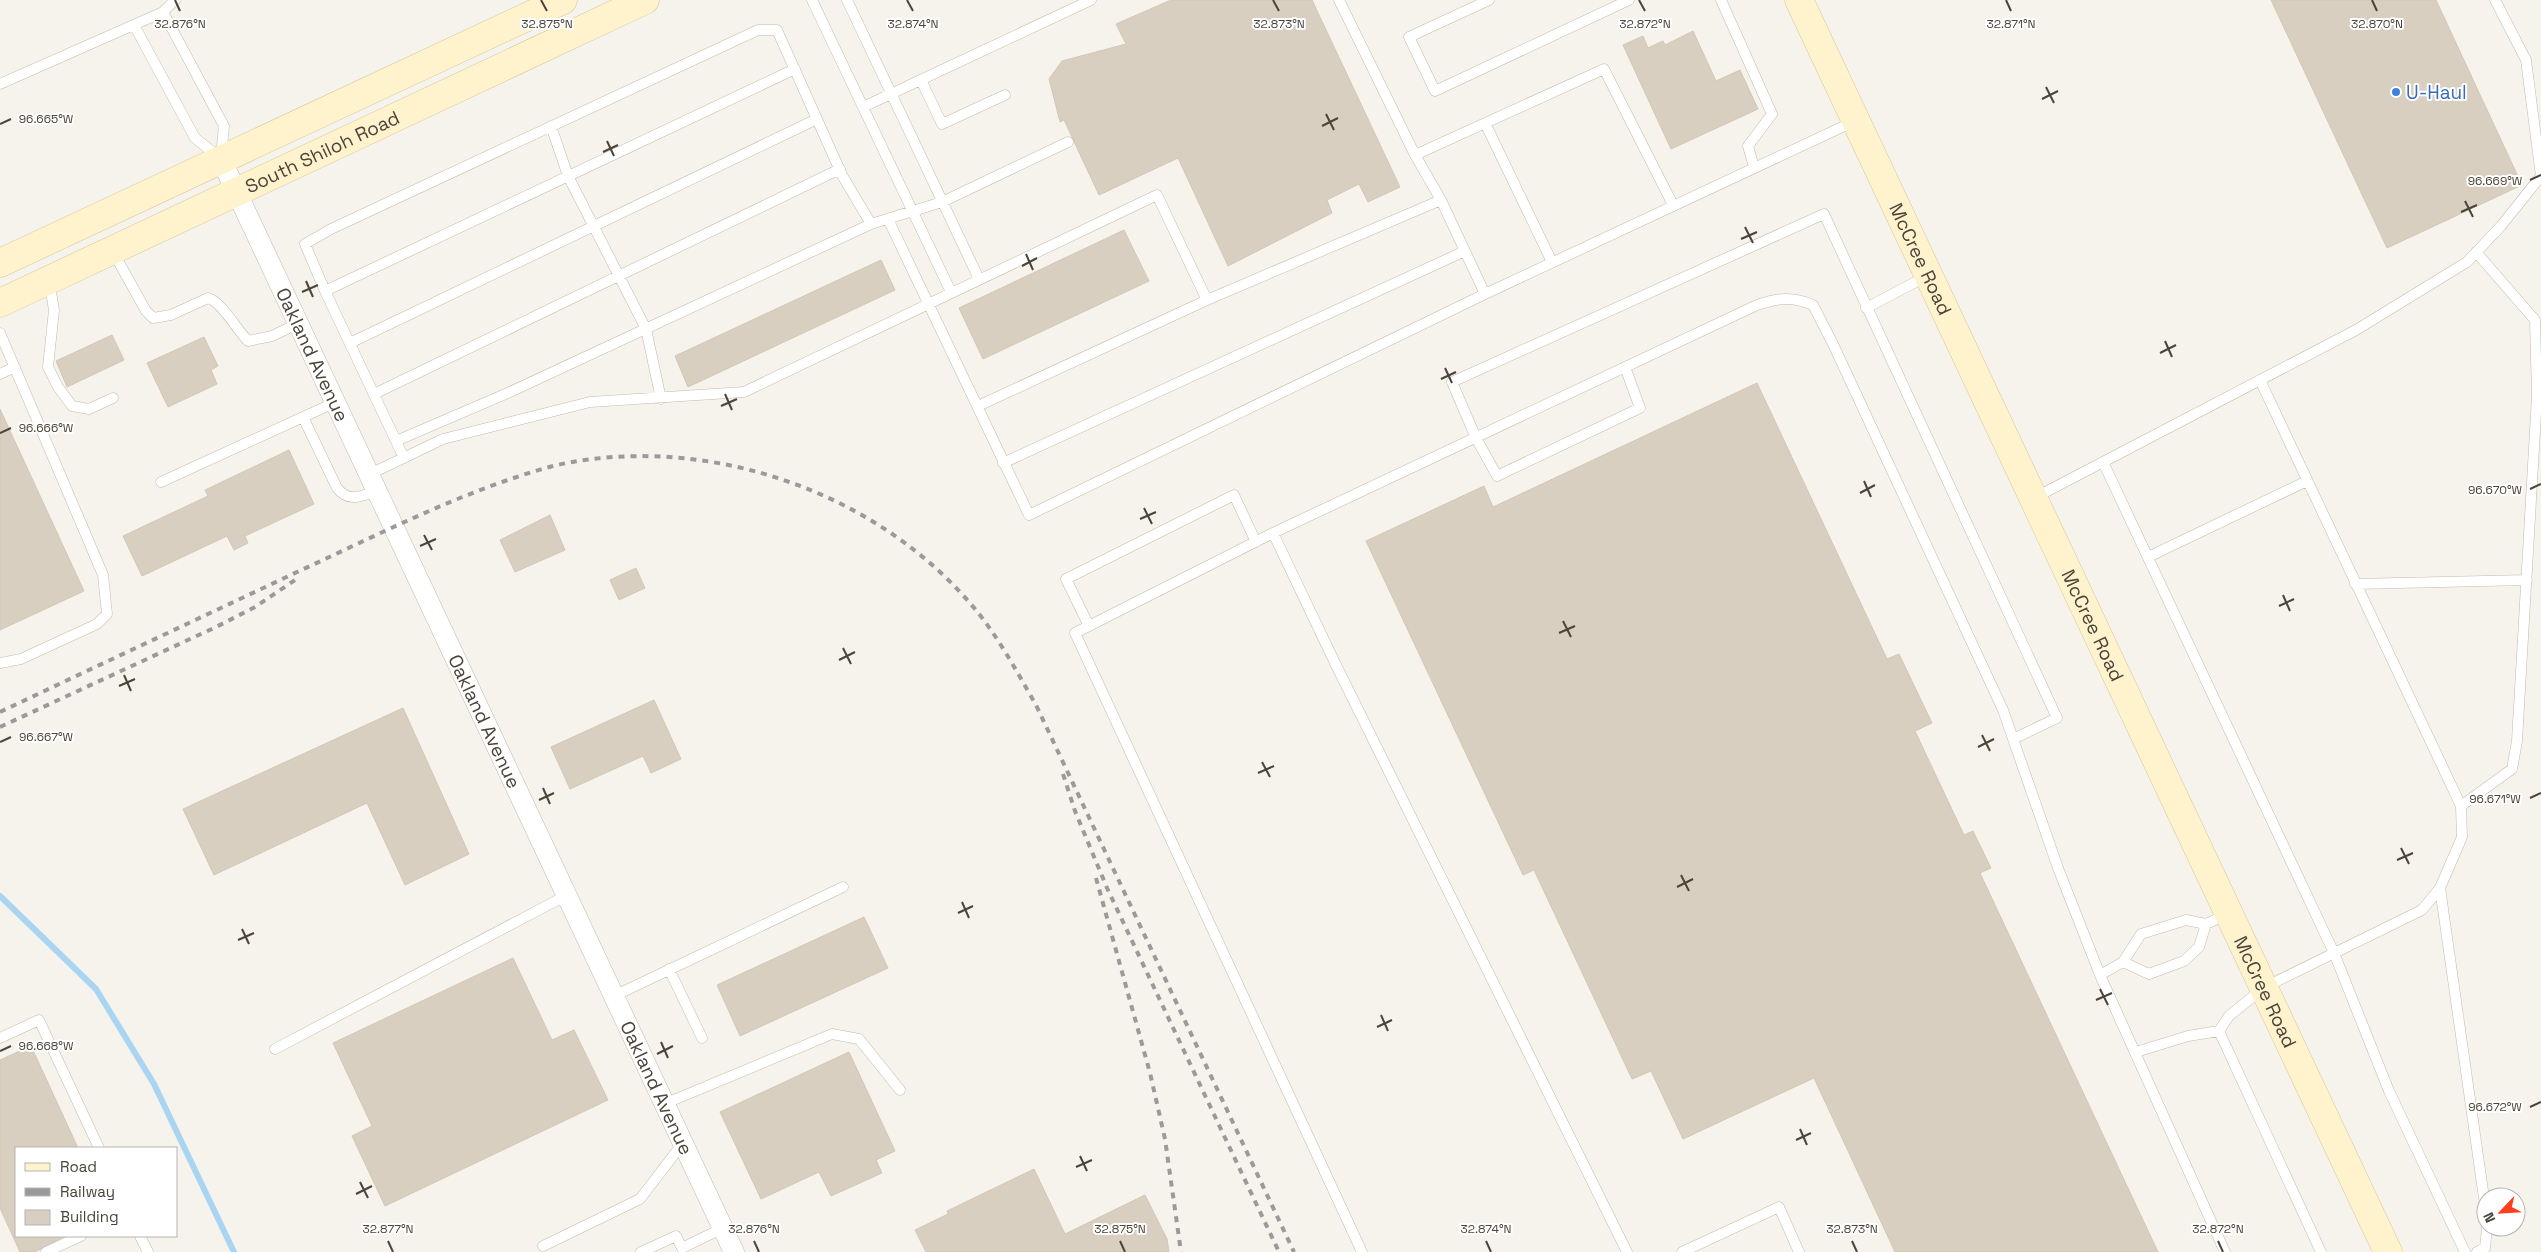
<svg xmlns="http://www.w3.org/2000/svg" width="2541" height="1252" viewBox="0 0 2541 1252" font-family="'Space Grotesk',sans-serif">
	<rect width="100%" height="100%" fill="#f6f3ec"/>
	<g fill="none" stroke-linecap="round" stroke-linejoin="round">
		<!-- stream -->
		<path stroke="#a9d4f2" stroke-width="6" d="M0,896L96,989L154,1084L234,1252"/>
	</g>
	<!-- building -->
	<path fill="#d8cfc1" stroke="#d3c7b4" d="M1171,0H1312L1400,187L1368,202L1359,184L1327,200L1332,213L1228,266L1178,158L1099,195L1064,120L1060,122L1049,79L1062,61L1126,44L1116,24Z
		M2271,0H2436L2522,185L2387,248Z
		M1693,31L1716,81L1740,70L1758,109L1671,149L1623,45L1643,36L1648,48L1663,41L1665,45Z
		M1124,230L1149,281L983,359L959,308Z
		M881,260L895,290L688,387L675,356Z
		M112,335L124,360L67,387L56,361Z
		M204,337L218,366L211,370L217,384L168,407L147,363Z
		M1757,383L1887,659L1899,654L1932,723L1915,731L1964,835L1973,831L1991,868L1980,873L2158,1252H1895L1814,1078L1683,1139L1651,1071L1632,1079L1534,870L1523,875L1366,541L1484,486L1493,507Z
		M0,409L84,591L0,630Z
		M289,450L314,504L245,536L248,543L234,550L227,536L142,576L123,536L208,496L205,490Z
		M550,515L565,550L515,572L500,540Z
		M636,568L645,588L619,600L610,580Z
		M654,700L681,759L651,773L643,756L570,789L551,747Z
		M403,708L469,854L405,885L367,803L214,875L183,809Z
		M864,917L888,968L740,1036L717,985Z
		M513,958L552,1040L574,1030L608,1100L385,1206L352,1136L372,1126L333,1043Z
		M31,1046L78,1148H16V1236H65L35,1252H20L0,1208V1060Z
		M849,1052L895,1151L876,1160L882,1173L831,1196L819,1172L761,1199L720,1112Z
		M1034,1169L1065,1234L1145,1195L1167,1239L1169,1252H926L915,1230L948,1214L947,1211Z"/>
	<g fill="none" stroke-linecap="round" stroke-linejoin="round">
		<!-- lane casing -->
		<g stroke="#c2bbae" stroke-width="11">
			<path id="lane" d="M812,0L951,292
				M847,0L979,279
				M1339,0L1415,155L1441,200L1485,294L1855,121
				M1489,0L1409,37L1435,91L1629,0
				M1721,0L1772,114L1748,146L1754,167
				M163,12L224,126L221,156
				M134,25L195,138L220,158
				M921,80L942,124L1005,95
				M0,84L163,12L175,0
				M863,107L1091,0
				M1485,123L1552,262
				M551,126L568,176L646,329L661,399
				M1415,155L1604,69L1673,205
				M888,219L1029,515L1485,294
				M112,250L146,311L153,318L171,315L208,298C222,302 236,329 248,341L272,336L299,323
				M49,280L54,310L48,367L58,387L72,406L89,409L113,398
				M325,291L795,69
				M1866,308L1927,276
				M0,333L103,575L107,614L97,624L21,659L0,663
				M350,343L817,119
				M1625,367L1640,408L1497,476L1476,438L1452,382L1824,214L2057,718L2013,739
				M0,374L15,367
				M2260,380L2461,806L2462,837L2440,888L2422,910L2265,987L2229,1016L2219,1031L2321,1252
				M374,394L840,169
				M978,406L1207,300
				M303,417L337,488C349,503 361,496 378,491
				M396,441L510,392L871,224
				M404,458L325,291L305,244L331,229L758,30H777L842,175L871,224L942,202L1068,142
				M2103,462L2334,953L2389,1091L2465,1252
				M1003,463L1465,251
				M370,474L443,439L590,402L744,392L1157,195L1207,300L1441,200
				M161,482L336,402
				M2034,498L2356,330L2467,262L2501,226L2541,176L2526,60L2495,0
				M1273,533L1075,633L1362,1252
				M2148,557L2307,481
				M2355,584L2527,580
				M1089,626L1066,579L1234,495L1256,542
				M2461,806L2512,769L2517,741L2537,396L2535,320L2476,252
				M2440,888L2486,1212
				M2123,962L2149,974L2184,961L2199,947L2206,924
				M669,969L702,1038
				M2100,975L2123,962L2141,934L2186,920L2206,924L2228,914
				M614,996L843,887
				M0,1038L39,1020L99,1148
				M275,1049L567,895
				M2136,1052L2188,1036L2219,1031
				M664,1104L832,1034L859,1039L900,1090
				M140,1236L148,1252
				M543,1246L640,1199L683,1143
				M46,1252L81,1236
				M641,1252L676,1236L682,1248L723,1228
				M1627,1252L1336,665L1273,533L1757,305C1778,298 1792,296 1813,305L1833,344L2003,710L2058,868L2100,975L2225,1252
				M1682,1252L1779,1207L1799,1252
				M2477,1252L2485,1248L2487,1227"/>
		</g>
		<!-- street casing -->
		<g stroke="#c2bbae" stroke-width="21">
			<g id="street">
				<path id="s1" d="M221,159L734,1252"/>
			</g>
		</g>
		<!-- secondary casing -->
		<g stroke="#d6c79b" stroke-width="29">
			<g id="secondary">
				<path id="s2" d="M1799,0L2388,1252"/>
				<path d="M0,263L563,0"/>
				<path id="s3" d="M0,303L645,0"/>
			</g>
		</g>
		<!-- lane -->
		<use href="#lane" stroke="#fff" stroke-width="10"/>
		<!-- street -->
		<use href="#street" stroke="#fff" stroke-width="20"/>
		<!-- secondary -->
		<use href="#secondary" stroke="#fff3cd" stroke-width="28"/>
		<!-- rail -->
		<path stroke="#9a9a9a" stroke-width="4" stroke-dasharray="6 6" stroke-linecap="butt" d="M0,712C99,665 198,619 297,572C365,541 433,506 505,481C525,474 546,467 567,463C714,435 880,494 975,609C999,638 1017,672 1036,705L1294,1252
			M0,727L216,627L255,607L298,578
			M1063,774L1075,811L1107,888L1279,1252
			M1096,878L1150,1073L1165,1139L1181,1252"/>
	</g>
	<!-- ticks -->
	<path fill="none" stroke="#4b4439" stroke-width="2" d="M175,0L180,11M541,0L547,11M907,0L913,11M1273,0L1279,11M1639,0L1645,11M2006,0L2011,11M2372,0L2377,11M2046,87L2054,103M2042,99L2058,91M1326,114L1334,130M0,124L11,119M1322,126L1338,118M607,141L614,156M603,152L618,145M2530,180L2541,175M2465,201L2473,217M2461,212L2477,205M1745,227L1753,243M1741,239L1757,232M1026,254L1033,270M1022,266L1037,258M306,281L313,297M302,292L318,285M2165,341L2172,357M2160,353L2176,345M1445,368L1452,383M1441,379L1456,372M725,394L732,410M721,406L737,399M0,433L11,428M1864,481L1871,497M2530,489L2541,484M1860,493L1875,485M1144,508L1152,524M1140,519L1156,512M424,535L432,550M420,546L436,539M2283,595L2290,611M2279,606L2294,599M1563,621L1571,637M1559,633L1575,626M843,648L851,664M839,660L855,652M124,675L131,691M119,686L135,679M1982,735L1990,751M0,742L11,737M1978,747L1994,739M1262,762L1270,777M1258,773L1274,766M543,788L550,804M2530,798L2541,793M539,800L554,793M2401,848L2409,864M2397,860L2413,853M1681,875L1689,891M1677,887L1693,879M962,902L969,918M958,913L973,906M242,929L249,944M238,940L254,933M2100,989L2108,1005M2096,1000L2112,993M1381,1015L1388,1031M1377,1027L1392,1020M661,1042L668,1058M0,1051L11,1046M657,1054L673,1046M2530,1107L2541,1102M1800,1129L1807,1145M1796,1140L1811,1133M1080,1156L1087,1171M1076,1167L1092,1160M360,1182L368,1198M356,1194L372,1186M388,1241L393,1252M754,1241L759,1252M1120,1241L1125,1252M1486,1241L1491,1252M1852,1241L1857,1252M2218,1241L2223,1252"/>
	<!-- markers -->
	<circle fill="#3f7fe0" stroke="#fff" stroke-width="2" cx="2396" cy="92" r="5"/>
	<g text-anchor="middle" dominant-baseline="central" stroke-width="4" stroke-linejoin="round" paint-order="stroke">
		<!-- shop labels -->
		<g font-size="19" fill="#366cbe" stroke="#fff" text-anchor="start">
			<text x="2406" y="92">U-Haul</text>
		</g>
		<!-- street labels -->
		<g font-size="19" fill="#4b4439" stroke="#fff">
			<text stroke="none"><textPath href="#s3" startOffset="356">South Shiloh Road</textPath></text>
			<text stroke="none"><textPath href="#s2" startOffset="286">McCree Road</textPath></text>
			<text stroke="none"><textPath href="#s1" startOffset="216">Oakland Avenue</textPath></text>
			<text stroke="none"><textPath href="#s2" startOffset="691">McCree Road</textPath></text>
			<text stroke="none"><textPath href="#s1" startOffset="621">Oakland Avenue</textPath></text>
			<text stroke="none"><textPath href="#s2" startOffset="1096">McCree Road</textPath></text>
			<text stroke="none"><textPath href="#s1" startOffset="1026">Oakland Avenue</textPath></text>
		</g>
	</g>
	<g font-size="12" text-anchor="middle" fill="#4b4439" stroke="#fff" stroke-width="4" stroke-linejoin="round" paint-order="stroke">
		<text x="180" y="28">32.876°N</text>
		<text x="547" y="28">32.875°N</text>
		<text x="913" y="28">32.874°N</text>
		<text x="1279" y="28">32.873°N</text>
		<text x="1645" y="28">32.872°N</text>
		<text x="2011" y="28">32.871°N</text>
		<text x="2377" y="28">32.870°N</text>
		<text x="46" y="123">96.665°W</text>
		<text x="2495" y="185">96.669°W</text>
		<text x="46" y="432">96.666°W</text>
		<text x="2495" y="494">96.670°W</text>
		<text x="46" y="741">96.667°W</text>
		<text x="2495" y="803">96.671°W</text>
		<text x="46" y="1050">96.668°W</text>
		<text x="2495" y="1111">96.672°W</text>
		<text x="388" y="1233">32.877°N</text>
		<text x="754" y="1233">32.876°N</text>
		<text x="1120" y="1233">32.875°N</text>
		<text x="1486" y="1233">32.874°N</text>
		<text x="1852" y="1233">32.873°N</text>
		<text x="2218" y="1233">32.872°N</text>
	</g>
	<!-- legend -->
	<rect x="15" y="1147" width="162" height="90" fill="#ffffff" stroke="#b7b4b0"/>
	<rect x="25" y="1163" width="25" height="8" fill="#fff3cd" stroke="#b7b4b0"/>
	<text x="60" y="1172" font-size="15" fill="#4b4439">Road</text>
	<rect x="25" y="1188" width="25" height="8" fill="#9a9a9a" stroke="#b7b4b0"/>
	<text x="60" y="1197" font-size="15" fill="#4b4439">Railway</text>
	<rect x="25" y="1210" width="25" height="15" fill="#d8cfc1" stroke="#b7b4b0"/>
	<text x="60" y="1222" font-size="15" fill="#4b4439">Building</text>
	<!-- north arrow -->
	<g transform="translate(2501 1212) rotate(245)"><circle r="24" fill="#ffffff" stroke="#b7b4b0"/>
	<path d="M0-4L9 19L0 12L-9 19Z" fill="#fc3f1d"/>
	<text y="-8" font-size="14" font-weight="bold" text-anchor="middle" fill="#4b4439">N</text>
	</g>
</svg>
